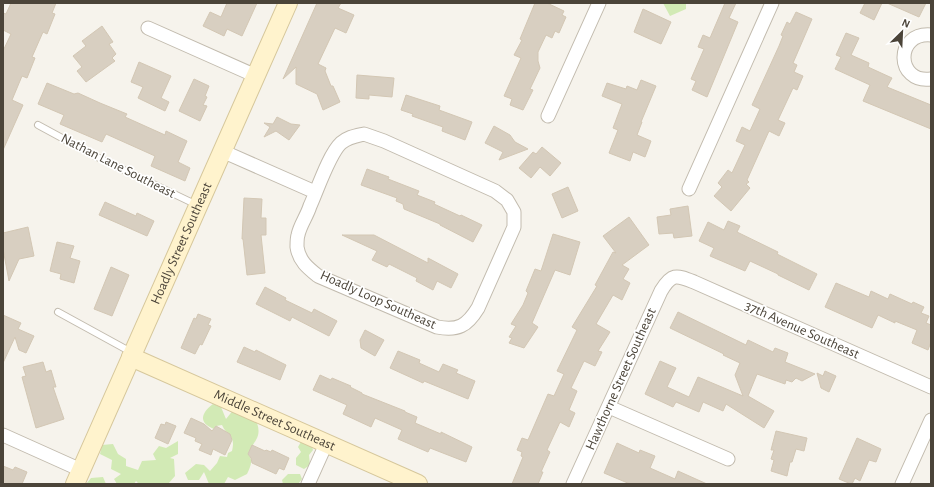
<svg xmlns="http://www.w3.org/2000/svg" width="934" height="487" viewBox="0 0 934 487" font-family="'Alegreya Sans',sans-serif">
	<rect width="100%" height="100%" fill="#f6f3ec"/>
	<!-- green -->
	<path fill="#d2eab5" d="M663,3H686V9L670,16Z
		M213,404L221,407L226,419L234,409L248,407C254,417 263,428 256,440C253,445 250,449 248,454C254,461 250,467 247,474L235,480L228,477L224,484H209L204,472L199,480H188L185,473L196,464L204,465L210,471L217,463L220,456L227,457L228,453L232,451C236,434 227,437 222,425L216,426L214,429C198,423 201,413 213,404Z
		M302,440L311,443L313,450L309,455L310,465L304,469L296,465V458L301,452L298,447Z
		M178,441V454L170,458L174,459L175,476L168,484H139L136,481L134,484H117L114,479L121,474L111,469L112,460L100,454L102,445L113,444L118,454L126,459V466L138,470L142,461L156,460L153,454L159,446L166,448Z
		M288,474H300L302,479L298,484H283L282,480Z
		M103,477L106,484H86L91,478Z"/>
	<!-- building -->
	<path fill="#d8cfc1" stroke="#d3c7b4" d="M11,3H56L52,13L55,14L47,34L43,32L32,57L35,58L27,78L22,76L12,100L23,105L3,150V51L11,34L3,30V13L6,14Z
		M227,3H257L242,36L227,29L224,36L203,26L210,12L221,17Z
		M317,3H341L338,8L354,15L346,33L335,28L318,64L326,68L325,71L331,86H333L340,102L323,110L317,94L296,84V67L283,79Z
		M535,3H547L564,11L562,15L566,17L559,33L555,31L552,38L546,35L538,52V61L540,68L530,89L533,90L523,110L510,105L512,99L504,96L521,58L514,55L522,40L520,39Z
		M725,3H736L729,18L738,22L707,97L692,90L696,81L691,79L704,49L698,47L703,35L710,38Z
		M865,3H882L874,20L860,13Z
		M887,3H926L919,17Z
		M643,9L671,22L661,44L634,32Z
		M796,12L812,19L793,63L797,65L794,72L803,76L797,90L793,88L778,120L785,123L779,136L769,131L747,180L749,182L746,184L750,188L731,211L714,196L722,187L718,183L728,170L732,173L745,145L736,141L742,127L750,131L760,109L752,105L779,46L783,36L781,35L787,22L790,24Z
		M102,26L113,42L109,44L116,54L112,58L115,61L86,82L77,71L82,67L73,56L86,46L82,41Z
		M846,33L859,38L851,55L869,63L868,67L892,78L887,87L931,105V129L863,101L870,85L835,69L841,57L836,55Z
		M139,62L171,76L161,98L169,102L165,111L138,98L143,87L131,82Z
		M357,75L394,78L392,97L369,95V99L356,98Z
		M194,79L209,86L205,96L207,97L203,105L207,106L200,121L179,111Z
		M641,80L656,86L641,122H642L637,135L651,141L645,157L633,152L630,161L609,153L618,130L613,128L622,104L602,96L607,83L626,89L627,86L637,90Z
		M47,83L74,94L78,93L100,103L127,114L125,117L165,135L166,131L187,141L178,162L190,168L185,181L151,166L155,156L106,134L102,142L60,124L64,115L38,104Z
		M406,95L440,106L439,110L472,122L465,140L442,131L443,127L412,116L413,114L401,110Z
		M277,117L291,124L300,125L289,140L276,131L264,137L270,127L264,123L273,124Z
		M494,126L510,135L515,142L528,149L499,160L503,152L485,143Z
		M542,147L561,163L550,176L540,167L531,178L519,168L533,152L536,154Z
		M367,169L389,177L388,179L419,191L417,195L435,202L434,204L460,216L461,215L482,225L473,242L440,225V224L404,209L403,204L396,201L397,198L361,185Z
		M568,187L578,211L562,218L552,194Z
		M244,198L262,199L261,218H266V235H261L265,273L247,275L243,239H242Z
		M105,202L136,216L137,213L154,221L147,236L99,215Z
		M688,206L692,236L674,238L673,233L659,234L657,217L671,215L670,209Z
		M629,217L649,245L622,265L629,269L623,279L630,283L622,300L613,295L596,324L610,332L598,351L602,352L595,366L584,361L571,388L577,391L569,410L575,413L569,427L560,422L547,450L550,452L541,472H543L538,484H512L523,457L521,456L522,452L517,450L522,438L528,440L548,394L554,396L564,374L557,371L577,330L572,327L597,286L595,285L613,252L616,253L603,236Z
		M728,221L740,226L737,232L778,252L777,254L817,274L809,290L778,275V274L750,261L745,271L710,256L714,248L699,241L708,222L724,230Z
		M28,227L34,256L19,259L9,281L3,249V233Z
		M553,234L580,242L570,275L555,270L532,323L538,327L524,348L509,343L512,338L509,337L516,326L511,324L523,305L528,293L526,291L535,269L541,271Z
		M342,235H374L428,263V258L458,274L451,288L437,281L433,290L416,281L417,278L389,264L387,267L372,260L377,251Z
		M57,242L74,246L70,258L80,261L74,283L60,279L61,274L50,271Z
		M111,267L129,275L112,316L94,309Z
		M836,283L869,297L871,291L888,299L890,294L912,304L913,302L924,307L921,313L929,316L926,323L931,325V342L928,350L912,343L917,330L895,321V323L878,315L872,328L825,307Z
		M265,287L286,298L285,300L312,313L314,309L337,321L329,336L292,317L290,321L256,304Z
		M678,312L746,345L748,340L773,352L775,348L788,353L785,362L815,374L802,381L796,378L792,382L786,380L785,384L757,374L748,396L774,411L764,428L726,404L723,411L703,402L699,412L676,402L673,407L645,394L660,361L676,368L667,387L689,397L698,377L743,396L735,375L740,363L723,355L724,354L670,328Z
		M198,314L211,319L208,325L211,326L202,345L200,344L195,354L181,348L194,318L196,319Z
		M3,315L21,323L18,329L34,336L26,353L19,350L15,337L3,363Z
		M365,330L384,340L375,356L361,348L360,340Z
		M244,347L255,352L256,350L286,365L280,380L237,362Z
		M398,351L420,360L419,363L439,372L443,364L458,370L456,373L475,381L468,399L424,381L423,383L390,368Z
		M43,362L46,372L51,370L56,387H53L64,419L36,428L22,377L26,376L23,367Z
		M825,371L836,376L829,392L821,388L817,373L823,376Z
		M320,375L331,380L332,378L351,386L350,387L362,393V394L405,411V412L417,417L415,423L441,434V432L472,447L466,462L430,448L428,452L398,439L402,430L375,418L371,427L343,414L347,405L313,390Z
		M191,418L204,424L212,431L216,426L230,434L232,440L225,455L213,449L211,455L199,450L202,444L195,441L196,438L184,433Z
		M166,422L176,426L168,444L155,438L161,424L165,425Z
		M776,431L807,438L804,451L796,449L792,462H790L787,476L771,471L774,460L771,459L774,450H771Z
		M857,438L881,449L876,462L869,460L860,481L855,478L852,484H851L839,479Z
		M617,443L639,453L640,450L655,456L650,468L675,479L678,471L707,484H630L604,473Z
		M252,445L265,451L266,450L271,452L272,450L289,458L284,470L279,468L276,474L252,463L251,458L248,454Z
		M3,466L13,470L15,467L27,472L22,484H3Z"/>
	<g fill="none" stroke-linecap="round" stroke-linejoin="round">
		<!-- lane casing -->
		<g stroke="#c2bbae" stroke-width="8">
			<path id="lane" d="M38,125L97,157L197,205
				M58,312L131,352"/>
		</g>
		<!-- street casing -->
		<g stroke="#c2bbae" stroke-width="15">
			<path id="street" d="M148,28L256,76
				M931,35C894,32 896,84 931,79
				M548,116L599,3
				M364,134L384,141L495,191L507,200L514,212V227L478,308C467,326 458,331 437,327L318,276C308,268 299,261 297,247C297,244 297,238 298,235C300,225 307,216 310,206C317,191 329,154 341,143C348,137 355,136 364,134Z
				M222,151L315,192
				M689,189L772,3
				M609,407L728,459
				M3,435L81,470
				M308,484L326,444
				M573,484L661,291C672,273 676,275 694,282L931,387
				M902,484L931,420"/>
		</g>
		<!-- secondary casing -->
		<g stroke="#d6c79b" stroke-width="20">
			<g id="secondary">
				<path id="s1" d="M131,357L418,484"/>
				<path id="s2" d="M75,484L288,3"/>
			</g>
		</g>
		<!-- lane -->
		<use href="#lane" stroke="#fff" stroke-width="6"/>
		<!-- street -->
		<use href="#street" stroke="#fff" stroke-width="13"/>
		<!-- secondary -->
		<use href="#secondary" stroke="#fff3cd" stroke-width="18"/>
	</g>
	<g text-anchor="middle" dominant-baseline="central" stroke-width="3.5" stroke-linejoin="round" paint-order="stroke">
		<!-- street labels -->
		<g font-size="14" fill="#4b4439" stroke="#fff">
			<text transform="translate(118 166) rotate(27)">Nathan Lane Southeast</text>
			<text stroke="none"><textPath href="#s2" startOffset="263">Hoadly Street Southeast</textPath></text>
			<text transform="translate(378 300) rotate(24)">Hoadly Loop Southeast</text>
			<text transform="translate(802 330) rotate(24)">37th Avenue Southeast</text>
			<text transform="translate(621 379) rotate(-66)">Hawthorne Street Southeast</text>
			<text stroke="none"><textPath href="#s1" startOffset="157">Middle Street Southeast</textPath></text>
		</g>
	</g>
	<!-- border -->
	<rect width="934" height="487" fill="none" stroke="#4b4439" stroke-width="8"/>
	<!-- north arrow -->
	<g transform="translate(902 32) rotate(24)" stroke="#ffffff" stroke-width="3" paint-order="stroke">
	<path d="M0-3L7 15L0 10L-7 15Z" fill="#4b4439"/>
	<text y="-6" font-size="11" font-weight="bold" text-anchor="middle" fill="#4b4439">N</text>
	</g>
</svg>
